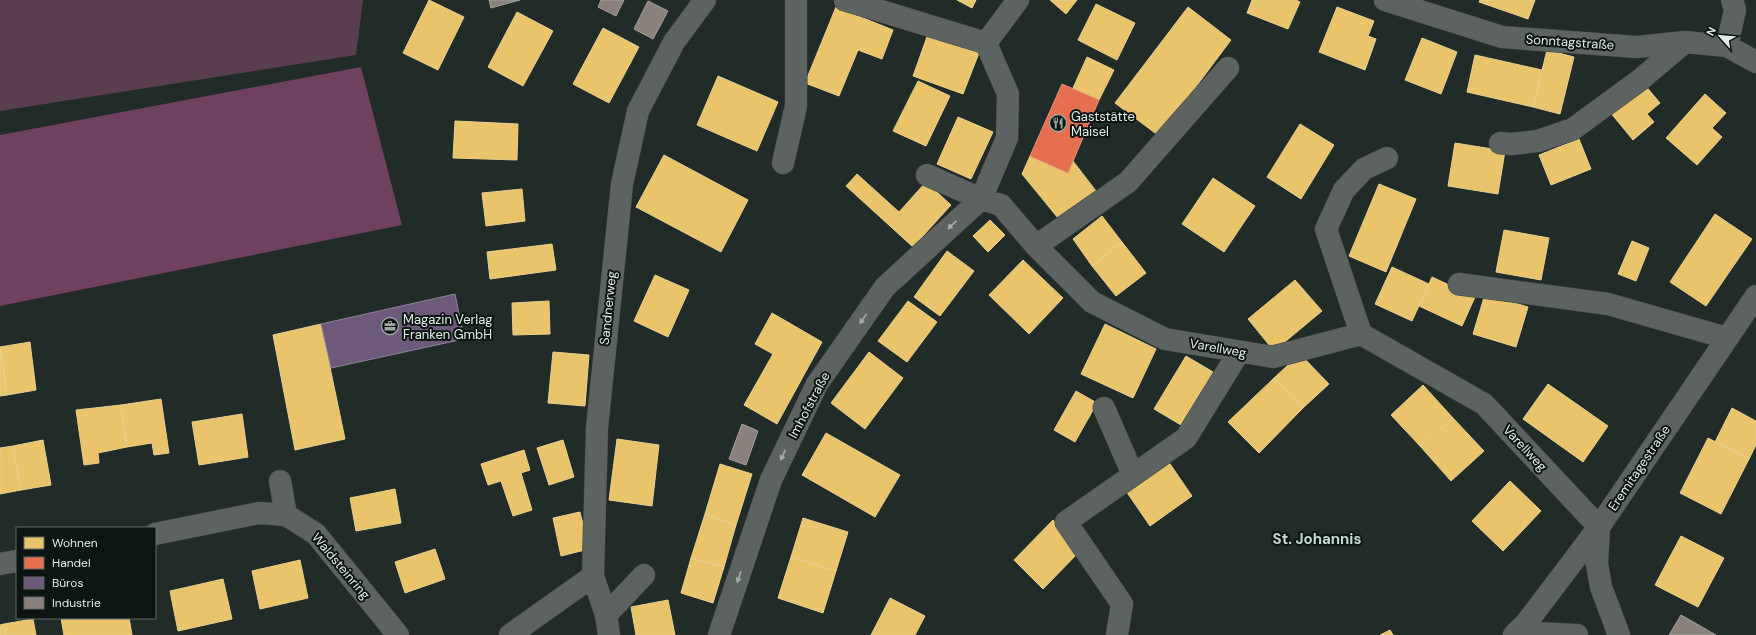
<svg xmlns="http://www.w3.org/2000/svg" width="1756" height="635" viewBox="0 0 1756 635" font-family="'DM Sans',sans-serif">
	<rect width="100%" height="100%" fill="#212b27"/>
	<!-- green -->
	<path fill="#593e50" d="M0,0H363L356,55L0,111Z"/>
	<!-- forest -->
	<path fill="#6f415f" d="M361,67L402,225L0,306V135Z"/>
	<!-- homes -->
	<path fill="#e9c46a" stroke="#e7d090" d="M429,0L464,17L438,70L403,53Z
		M957,0H976L972,8Z
		M1050,0H1077L1066,14Z
		M1252,0H1296L1300,2L1288,29L1247,13Z
		M1480,0H1535L1528,19L1479,2Z
		M1096,4L1135,23L1117,60L1078,40Z
		M836,7L893,30L882,59L858,50L839,96L805,83Z
		M1188,7L1231,40L1159,136L1115,103Z
		M1337,7L1374,21L1368,36L1376,39L1365,70L1319,52Z
		M517,12L553,31L523,86L488,67Z
		M603,28L639,47L609,103L573,84Z
		M928,34L979,53L963,94L913,76Z
		M1422,38L1457,52L1441,94L1405,80Z
		M1547,50L1574,57L1560,114L1533,107Z
		M1475,55L1542,70L1533,107L1467,92Z
		M1087,57L1114,70L1099,100L1073,88Z
		M718,76L778,102L757,151L697,125Z
		M918,81L950,96L926,146L893,131Z
		M1644,84L1660,103L1647,114L1654,122L1633,140L1610,112Z
		M1705,94L1726,113L1712,128L1722,137L1697,165L1666,138Z
		M958,117L993,132L971,179L937,164Z
		M455,121L518,124L517,160L453,158Z
		M1300,124L1334,145L1301,199L1267,177Z
		M1579,139L1591,169L1551,185L1539,155Z
		M1455,143L1505,151L1498,194L1448,186Z
		M664,155L748,200L721,252L636,207Z
		M1030,156L1068,173L1073,161L1096,191L1058,218L1022,174Z
		M857,174L899,212L926,182L951,205L913,247L846,186Z
		M1213,178L1255,206L1224,252L1182,224Z
		M1379,184L1416,199L1386,272L1349,256Z
		M522,189L525,221L486,226L482,193Z
		M1715,214L1752,239L1706,306L1670,282Z
		M1102,216L1122,242L1092,266L1073,239Z
		M990,220L1005,235L988,252L973,236Z
		M1504,230L1549,238L1541,280L1496,272Z
		M1632,241L1649,248L1636,281L1618,274Z
		M1122,242L1146,273L1116,296L1092,266Z
		M552,244L556,270L490,279L487,252Z
		M947,251L974,271L940,316L914,297Z
		M1023,260L1063,298L1029,334L989,295Z
		M1392,267L1429,284L1412,321L1375,304Z
		M655,275L689,290L668,337L634,321Z
		M1432,277L1475,297L1462,326L1419,306Z
		M1295,280L1322,311L1274,351L1248,319Z
		M1485,294L1528,307L1516,347L1473,334Z
		M549,301L550,334L513,335L512,303Z
		M908,301L937,322L907,362L878,341Z
		M772,313L822,342L777,424L744,405L773,354L755,344Z
		M321,324L345,439L295,450L273,335Z
		M1105,324L1156,349L1133,398L1081,374Z
		M30,342L36,390L7,395L0,347Z
		M0,347L7,395L0,396Z
		M553,352L589,355L585,406L548,403Z
		M869,352L903,378L865,429L831,403Z
		M1300,354L1329,384L1303,408L1274,378Z
		M1186,356L1213,372L1181,425L1154,409Z
		M1274,378L1303,408L1259,453L1228,422Z
		M1548,384L1608,426L1583,462L1523,419Z
		M1423,385L1453,418L1420,446L1391,415Z
		M1076,391L1097,403L1075,442L1054,430Z
		M161,399L169,453L154,455L152,443L127,447L121,405Z
		M121,405L127,447L98,453L99,463L84,465L76,410Z
		M1732,408L1756,421V445L1749,459L1715,442Z
		M242,414L248,457L199,465L192,422Z
		M1453,418L1484,451L1451,481L1420,446Z
		M826,433L900,475L875,517L802,475Z
		M1708,438L1749,459L1721,514L1680,493Z
		M617,439L659,445L652,506L609,500Z
		M43,440L51,485L21,490L13,446Z
		M563,440L574,477L549,485L537,448Z
		M13,446L21,490L0,494V448Z
		M524,450L530,470L521,473L532,510L513,516L501,481L488,485L481,464Z
		M1168,461L1192,496L1150,526L1126,491Z
		M720,464L752,474L736,525L705,514Z
		M1510,481L1541,511L1503,551L1472,521Z
		M395,489L401,523L356,531L350,498Z
		M580,512L589,549L561,556L553,518Z
		M705,514L736,525L724,567L691,558Z
		M803,518L848,532L836,571L791,557Z
		M1053,520L1082,549L1043,589L1014,560Z
		M1681,536L1724,558L1698,607L1655,585Z
		M435,549L445,579L405,593L395,562Z
		M791,557L836,571L823,613L778,598Z
		M691,558L724,567L713,603L681,593Z
		M300,560L308,598L260,609L252,571Z
		M223,579L232,619L178,631L170,591Z
		M890,598L925,616L915,635H871Z
		M668,600L675,635H636L631,607Z
		M61,618H129L132,635H64Z
		M33,619L36,635H6L4,624Z
		M4,624L6,635H0V625Z
		M1390,630L1393,635H1380Z"/>
	<!-- shops -->
	<path fill="#e76f51" stroke="#e6957f" d="M1062,84L1099,100L1068,173L1030,156Z"/>
	<!-- offices -->
	<path fill="#6d597a" stroke="#90859b" d="M455,294L464,339L331,368L321,324Z"/>
	<!-- industry -->
	<path fill="#8a817c" stroke="#a4a19d" d="M489,0H520L491,8Z
		M601,0H624L616,16L598,7Z
		M648,1L668,11L653,39L634,29Z
		M742,424L758,431L746,465L729,459Z
		M1681,615L1716,635H1669Z"/>
	<g fill="none" stroke-linecap="round" stroke-linejoin="round">
		<!-- minor casing -->
		<g stroke="#3e4743" stroke-width="23">
			<path id="minor" d="M845,0L986,43
				M1385,0L1502,37L1637,47L1685,42L1727,46L1756,62
				M986,43L1018,0
				M1727,46L1735,10L1732,0
				M1500,143L1511,144L1538,141L1573,129L1640,80L1685,42
				M783,163L796,106V0
				M927,175L981,199L1001,205L1036,246L1092,302L1165,339L1273,357L1361,334L1484,404L1599,527L1597,564L1601,587L1619,635
				M1036,246L1128,182L1228,68
				M1459,284L1608,304L1727,338
				M1361,334L1326,229L1344,190L1364,169L1387,158
				M1104,408L1133,475
				M280,481L286,515
				M155,534L259,513L286,515L316,534L398,635
				M0,564L17,561
				M606,615L644,575
				M510,635L593,576
				M609,635L606,615L593,576L597,428L622,184L638,111L674,42L705,0
				M719,635L771,480L817,384L885,287L981,199L1007,138L1008,94L986,43
				M1117,635L1122,604L1066,522L1186,438L1239,352
				M1514,635L1527,622L1599,527L1756,296
				M1523,635L1534,633L1577,635"/>
		</g>
		<!-- minor -->
		<use href="#minor" stroke="#5c6361" stroke-width="22"/>
	</g>
	<!-- one-way arrows -->
	<defs><path id="oneway-solid" d="M-6-.8H1V-3.2L6.5 0L1 3.2V.8H-6Z"/></defs>
	<g fill="#a6afac">
		<use href="#oneway-solid" transform="translate(952 225) rotate(137)"/>
		<use href="#oneway-solid" transform="translate(863 319) rotate(125)"/>
		<use href="#oneway-solid" transform="translate(783 455) rotate(115)"/>
		<use href="#oneway-solid" transform="translate(739 577) rotate(109)"/>
	</g>
	<!-- icons -->
	<defs>
		<g id="restaurant-ring" transform="scale(0.9)"><circle r="9.5" fill="#0d1512" stroke="#9ea9a5" stroke-width="1.5"/><path d="M-5-6h1v4h1v-4h1v4h1v-4h1v5L-1.5 .5V6h-2V.5L-5-1ZM5-6V6H3V1.5H1.5Q1.5-4 5-6Z" fill="#9ea9a5"/></g>
		<g id="office-ring" transform="scale(0.9)"><circle r="9.5" fill="#0d1512" stroke="#9ea9a5" stroke-width="1.5"/><path d="M-6-3h4V-5.5h4V-3h4V5H-6ZM-1-4.5V-3h2v-1.5ZM-6 0V1H6V0Z" fill="#9ea9a5"/></g>
	</defs>
	<g fill-rule="evenodd">
		<use href="#restaurant-ring" x="1058" y="123"/>
		<use href="#office-ring" x="390" y="326"/>
	</g>
	<g text-anchor="middle" dominant-baseline="central" stroke-width="4" stroke-linejoin="round" paint-order="stroke">
		<!-- street labels -->
		<g font-size="13" fill="#e2ede9" stroke="#0d1512">
			<text transform="translate(1570 42) rotate(4)">Sonntagstraße</text>
			<text transform="translate(608 308) rotate(-84)">Sandnerweg</text>
			<text transform="translate(1218 348) rotate(10)">Varellweg</text>
			<text transform="translate(809 405) rotate(-62)">Imhofstraße</text>
			<text transform="translate(1525 448) rotate(47)">Varellweg</text>
			<text transform="translate(1639 468) rotate(-56)">Eremitagestraße</text>
			<text transform="translate(341 566) rotate(50)">Waldsteinring</text>
		</g>
		<!-- poi labels -->
		<g font-size="13" fill="#e2ede9" stroke="#0d1512" text-anchor="start">
			<text x="1071" y="116">Gaststätte<tspan x="1071" dy="15">Maisel</tspan></text>
			<text x="403" y="319">Magazin Verlag<tspan x="403" dy="15">Franken GmbH</tspan></text>
		</g>
		<!-- quarter labels -->
		<g font-size="15" font-weight="bold" fill="#c4dad1" stroke="#0d1512">
			<text x="1317" y="539">St. Johannis</text>
		</g>
	</g>
	<!-- legend -->
	<rect x="16" y="527" width="140" height="92" fill="#0d1512" stroke="#626b68"/>
	<rect x="24" y="537" width="20" height="12" fill="#e9c46a" stroke="#626b68"/>
	<text x="52" y="547" font-size="12" fill="#e2ede9">Wohnen</text>
	<rect x="24" y="557" width="20" height="12" fill="#e76f51" stroke="#626b68"/>
	<text x="52" y="567" font-size="12" fill="#e2ede9">Handel</text>
	<rect x="24" y="577" width="20" height="12" fill="#6d597a" stroke="#626b68"/>
	<text x="52" y="587" font-size="12" fill="#e2ede9">Büros</text>
	<rect x="24" y="597" width="20" height="12" fill="#8a817c" stroke="#626b68"/>
	<text x="52" y="607" font-size="12" fill="#e2ede9">Industrie</text>
	<!-- north arrow -->
	<g transform="translate(1720 36) rotate(297)" stroke="#0d1512" stroke-width="3" paint-order="stroke">
	<path d="M0-3L7 15L0 10L-7 15Z" fill="#e2ede9"/>
	<text y="-6" font-size="11" font-weight="bold" text-anchor="middle" fill="#e2ede9">N</text>
	</g>
</svg>
